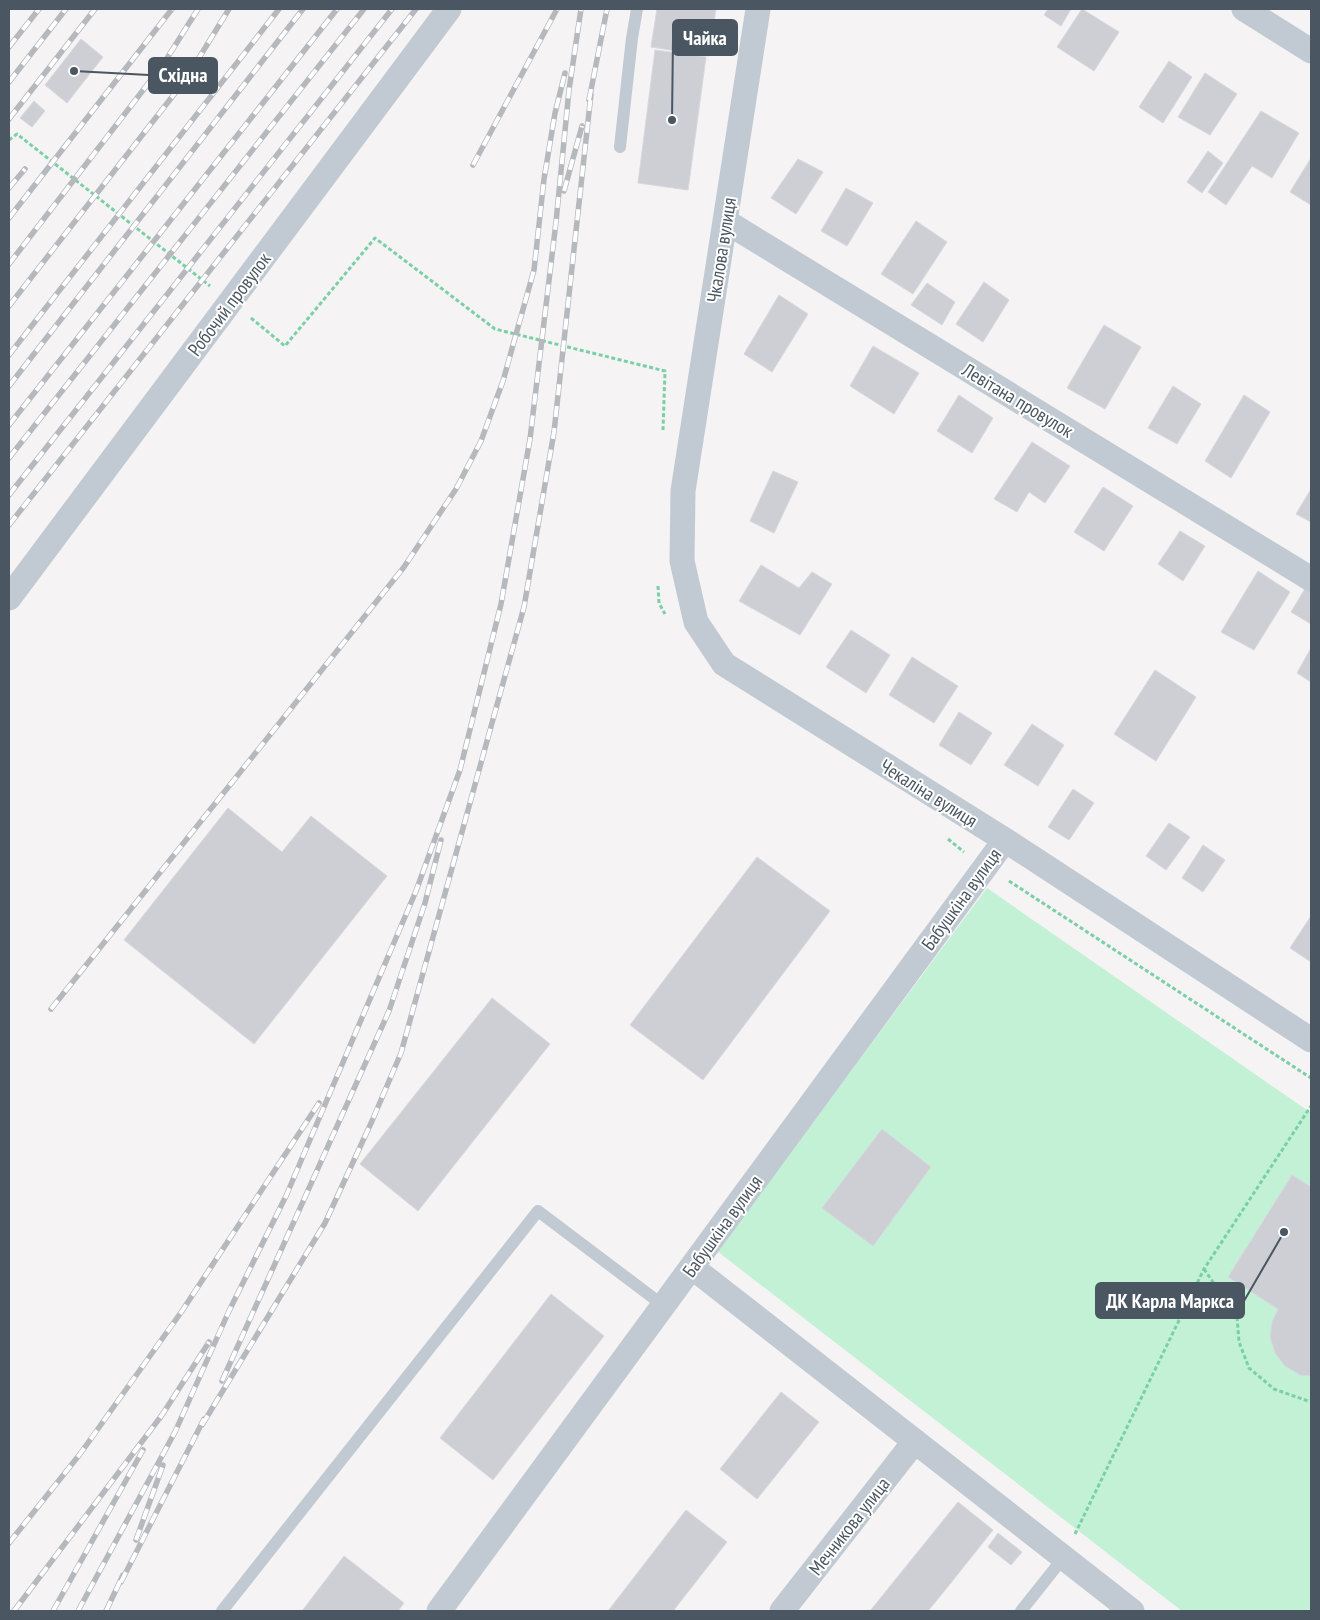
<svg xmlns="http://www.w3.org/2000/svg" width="1320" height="1620" viewBox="0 0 1320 1620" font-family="'PT Sans Narrow',sans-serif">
	<rect width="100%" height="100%" fill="#f5f3f3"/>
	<!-- green -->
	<path fill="#c3f1d5" d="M987,888L1311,1113V1611H1182L717,1251Z"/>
	<!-- building -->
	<path fill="#cdcfd5" stroke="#d7d9de" d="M657,9H716L709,56L651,47Z
		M1048,9H1071L1061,26L1044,15Z
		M1082,9L1119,32L1094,71L1057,47Z
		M81,39L103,57L67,103L45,85Z
		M655,50L706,57L688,190L638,183Z
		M1169,61L1192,77L1163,123L1139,107Z
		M1205,73L1237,94L1210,135L1178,117Z
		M34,101L45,111L32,127L20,118Z
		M1261,111L1299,133L1272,178L1252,166L1226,205L1208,192Z
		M1208,151L1223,163L1202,193L1187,182Z
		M1311,158V205L1290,192Z
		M798,159L823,172L796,214L771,198Z
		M846,188L873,203L847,246L821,231Z
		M916,221L947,242L913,294L881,274Z
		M984,282L1009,300L983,342L956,324Z
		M927,283L955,302L942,325L911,305Z
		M779,295L808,314L772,372L744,354Z
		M1104,325L1141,347L1105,409L1067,388Z
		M873,346L919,373L894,414L850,386Z
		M1173,386L1201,404L1177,444L1148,428Z
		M959,395L993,418L972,453L937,431Z
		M1244,395L1270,412L1231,478L1205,461Z
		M1032,442L1070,466L1045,503L1029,492L1017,512L994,499Z
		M773,471L798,482L774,533L750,521Z
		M1103,487L1133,506L1104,551L1074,532Z
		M1311,489V522L1296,514Z
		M1180,531L1205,546L1183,581L1158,564Z
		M761,565L799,588L812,572L832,584L800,635L739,601Z
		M1258,571L1290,592L1254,650L1221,632Z
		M1306,587L1311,590V624L1291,612Z
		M851,630L890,655L866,693L826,667Z
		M1311,648V682L1297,673Z
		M912,657L958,686L934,723L889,695Z
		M1155,670L1196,697L1156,761L1114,734Z
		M959,712L992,733L971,765L939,745Z
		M1032,724L1064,745L1038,786L1004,765Z
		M1073,789L1094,803L1069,840L1048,827Z
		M228,808L282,852L311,816L387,876L254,1044L124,940Z
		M1169,823L1190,837L1166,870L1146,856Z
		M1203,845L1225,860L1203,892L1182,878Z
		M757,857L830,911L703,1080L630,1025Z
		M1311,916V962L1290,948Z
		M492,998L550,1044L418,1211L360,1164Z
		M882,1129L931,1167L873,1246L822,1208Z
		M1292,1175L1311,1187V1376L1300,1375L1285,1366L1275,1353L1270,1337L1272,1322L1278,1309L1228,1277Z
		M551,1294L604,1336L493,1480L440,1438Z
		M781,1392L819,1422L757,1499L720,1469Z
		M958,1502L993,1530L946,1589L928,1611H870Z
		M686,1510L727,1542L673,1611H608Z
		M998,1533L1022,1552L1011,1565L988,1547Z
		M344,1556L404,1603L398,1611H302Z"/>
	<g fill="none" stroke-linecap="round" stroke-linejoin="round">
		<!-- path -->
		<path stroke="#7ad0a6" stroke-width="3" stroke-dasharray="4 2.5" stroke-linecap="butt" d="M9,140L17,134L210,286
			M251,318L285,346L375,238L495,329L665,371L663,430
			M658,586L659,603L665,614
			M948,839L964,852
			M1009,881L1311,1078
			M1204,1269L1237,1317L1239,1342L1249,1368L1274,1389L1308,1401L1311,1400
			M1075,1534L1204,1269L1311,1106"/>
		<!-- lane -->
		<path stroke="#c1cad2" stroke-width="12" d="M620,147L632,38L637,9
			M222,1611L538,1211L664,1306
			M1021,1611L1064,1557"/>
		<!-- street -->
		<path stroke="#c1cad2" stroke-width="25" d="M758,9L683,491L682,561L696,622L724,664L1005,840L1311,1040
			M1244,9L1311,51
			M725,221L1311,579
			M9,598L449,9
			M693,1268L1132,1611
			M439,1611L1005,840
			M782,1611L915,1441"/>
		<!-- rail casing -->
		<g stroke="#b5b8bd" stroke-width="5.5">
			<path id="rail" d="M9,47L39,9
				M9,82L66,9
				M589,100L607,9
				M9,119L95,9
				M473,165L557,9
				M9,188L25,169
				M564,191L582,126
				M9,218L172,9
				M9,264L164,63L198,9
				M9,306L186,79L229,9
				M9,355L279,9
				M9,386L303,9
				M9,425L337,9
				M9,458L364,9
				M9,495L392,9
				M9,525L416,9
				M51,1009L404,567L456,489L481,441L503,381L534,270L544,179L555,113L565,73
				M222,1381L389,1011L425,903L441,840
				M202,1425L325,1223L372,1121L401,1053L524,607L554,432L591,94
				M136,1540L163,1465
				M9,1543L80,1454L182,1311L319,1103
				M121,1582L204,1419
				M14,1611L162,1415L209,1342
				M53,1611L143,1450
				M78,1611L175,1432L229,1311L286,1196L416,891L460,770L501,604L530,439L556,222L569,90L581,9
				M106,1611L123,1575"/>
		</g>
		<!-- rail -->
		<use href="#rail" stroke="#fff" stroke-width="4" stroke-dasharray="11" stroke-linecap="butt"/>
	</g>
	<g text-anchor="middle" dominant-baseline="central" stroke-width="4" stroke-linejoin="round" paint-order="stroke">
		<!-- street labels -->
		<g font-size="19" fill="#4a5661" stroke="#fff">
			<text transform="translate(721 250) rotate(-81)">Чкалова вулиця</text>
			<text transform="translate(229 304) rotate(-53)">Робочий провулок</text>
			<text transform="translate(1018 400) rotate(31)">Левітана провулок</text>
			<text transform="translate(929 793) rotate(32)">Чекаліна вулиця</text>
			<text transform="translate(961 899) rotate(-54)">Бабушкіна вулиця</text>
			<text transform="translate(722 1226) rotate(-54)">Бабушкіна вулиця</text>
			<text transform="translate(849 1526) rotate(-52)">Мечникова улица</text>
		</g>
	</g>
	<!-- callouts -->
	<path fill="none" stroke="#4a5661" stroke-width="2" d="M672 120L673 38M74 71L149 75M1284 1232L1244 1301"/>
	<g fill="#4a5661" stroke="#fff" stroke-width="2">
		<circle cx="672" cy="120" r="5"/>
		<circle cx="74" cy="71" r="5"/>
		<circle cx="1284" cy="1232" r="5"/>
	</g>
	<g fill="#4a5661" stroke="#4a5661" stroke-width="2">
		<rect x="673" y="20" width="64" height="35" rx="5"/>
		<rect x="149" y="58" width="68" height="35" rx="5"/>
		<rect x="1096" y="1283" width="148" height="35" rx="5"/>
	</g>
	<g font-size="20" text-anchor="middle" font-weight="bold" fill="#fff">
		<text x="705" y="45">Чайка</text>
		<text x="183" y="82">Східна</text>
		<text x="1170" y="1308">ДК Карла Маркса</text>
	</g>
	<!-- border -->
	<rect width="1320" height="1620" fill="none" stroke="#4a5661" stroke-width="20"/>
</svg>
